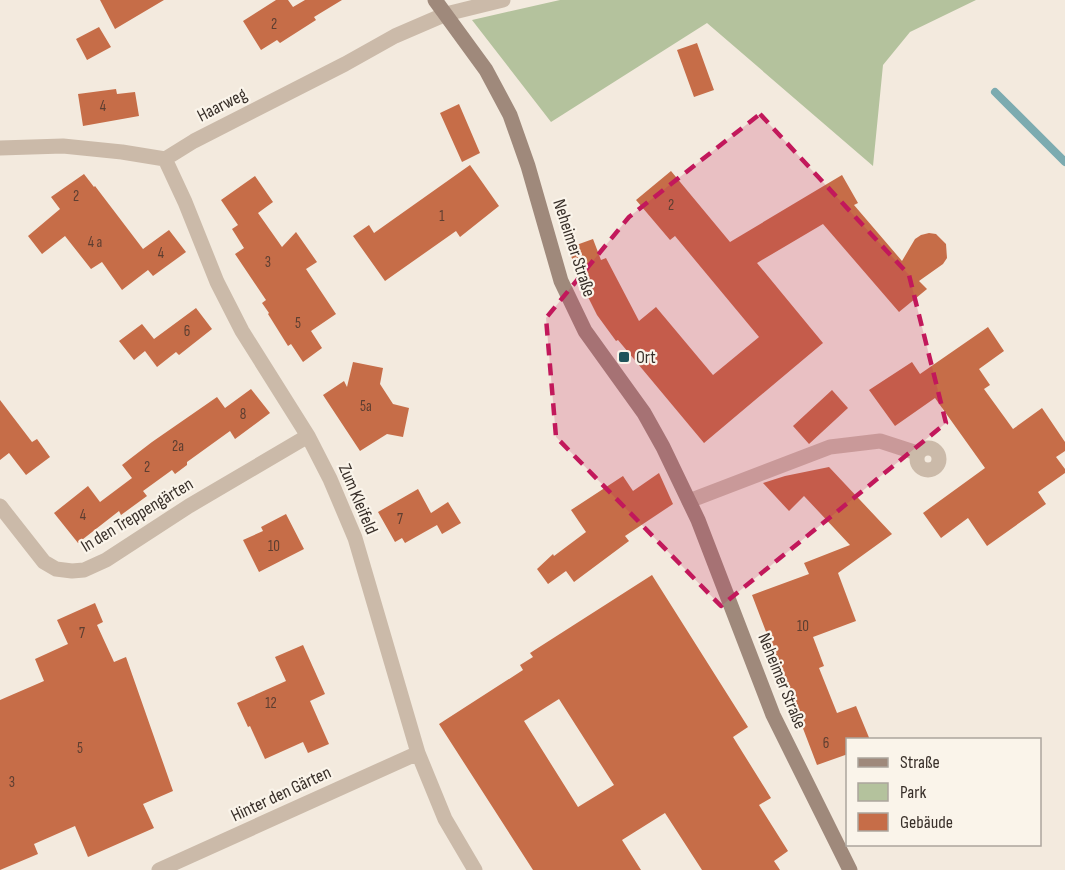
<svg xmlns="http://www.w3.org/2000/svg" width="1065" height="870" viewBox="0 0 1065 870" font-family="'Sofia Sans Condensed',sans-serif">
	<rect width="100%" height="100%" fill="#f3eade"/>
	<!-- green -->
	<path fill="#b4c29d" d="M560,0H976L910,32L883,65L873,166L707,23L551,122L472,20Z"/>
	<g fill="none" stroke-linecap="round" stroke-linejoin="round">
		<!-- stream -->
		<path stroke="#7cabb0" stroke-width="8" d="M995,92L1065,162"/>
	</g>
	<!-- building -->
	<path fill="#c66d48" fill-rule="evenodd" d="M100,0H164L115,29Z
		M276,0H288L293,7L305,0H342L314,17L316,20L280,43L277,40L261,50L243,21Z
		M99,27L111,47L87,60L76,39Z
		M697,43L714,90L694,97L677,50Z
		M116,89L117,94L135,92L139,116L83,126L78,94Z
		M459,104L480,153L462,162L440,113Z
		M470,165L499,206L460,237L456,231L385,281L353,236L369,225L374,233Z
		M671,171L730,242L842,175L858,203L854,205L902,261L915,239L921,235L929,233L936,234L946,244L947,258L943,264L919,281L927,289L899,312L823,224L757,263L823,343L704,443L618,340L616,341L597,315L582,285L568,248L593,239L601,260L606,258L639,321L656,307L713,375L759,337L675,236L670,240L636,200Z
		M84,174L94,187L95,186L143,249L169,230L186,252L153,276L148,270L122,290L102,262L91,269L65,236L42,254L28,236L60,209L51,197Z
		M255,176L273,202L258,213L282,247L296,232L317,262L306,269L336,314L311,331L322,348L303,362L291,344L288,346L268,314L269,313L262,303L266,300L235,254L244,248L232,229L238,225L221,200Z
		M196,308L212,329L179,355L176,352L157,367L145,351L134,360L119,341L142,324L154,339Z
		M988,327L1004,351L979,369L990,385L984,389L1013,429L1042,408L1065,442V451L1056,457L1065,469V473L1038,492L1046,504L987,546L968,518L941,538L923,513L985,468L935,398L895,426L869,390L912,362L920,374Z
		M353,362L383,368L380,384L393,404L409,408L403,437L387,434L360,451L323,395L344,381L347,387Z
		M251,389L270,413L235,439L230,431L187,462V465L175,474L172,470L143,491L147,496L121,515L119,511L78,543L54,513L88,486L100,502L132,478L122,465L152,442L217,397L225,408Z
		M832,390L848,408L809,444L793,426Z
		M0,400L32,442L37,439L50,457L26,475L9,453L0,460Z
		M829,467L892,534L838,573L856,621L813,637L824,666L819,668L837,713L856,706L870,740H848V754L817,765L752,595L809,574L804,563L850,545L804,496L789,511L763,483L785,476Z
		M659,473L673,504L625,536L629,541L574,582L566,571L548,584L537,569L553,554L554,556L586,532L571,510L623,476L633,491Z
		M418,489L431,513L448,502L461,523L442,534L437,525L405,543L402,538L395,542L378,512Z
		M286,514L304,549L259,572L243,540L263,531L261,527Z
		M652,575L748,727L733,737L771,798L759,805L788,851L774,861L780,870H702L665,813L622,840L641,870H533L439,724L523,670L520,665L533,657L530,653ZM559,699L614,785L578,807L524,721Z
		M95,603L103,622L97,625L114,662L126,657L173,791L143,804L154,828L88,857L75,826L34,844L38,854L0,870V700L44,681L35,659L68,644L57,620Z
		M303,645L325,694L310,701L329,744L308,753L303,742L265,759L250,726L248,727L237,703L286,681L275,657Z"/>
	<g fill="none" stroke-linecap="round" stroke-linejoin="round">
		<!-- minor -->
		<path stroke="#cbbaa9" stroke-width="15" d="M0,148L63,146L122,152L165,159L194,141L345,64L395,36L446,14L503,0
			M165,159L185,202L217,282L242,331L308,436L330,479L355,538L418,753L445,819L475,870
			M917 459a11 11 0 1 1 22 0a11 11 0 1 1-22 0Z
			M689,501L830,447L880,441L917,453
			M0,506L44,562L56,569L72,571L84,570L106,560L189,506L308,436
			M159,870L418,753"/>
		<!-- secondary -->
		<path stroke="#9f897b" stroke-width="15" d="M435,0L486,70L510,115L528,166L561,281L585,331L644,413L663,447L698,520L773,715L850,870"/>
	</g>
	<!-- marked area -->
	<path fill="#c2185b" fill-opacity="0.2" stroke="#c2185b" stroke-width="4.5" stroke-dasharray="12 8" stroke-linejoin="round" d="M760,114L909,275L946,423L721,606L556,437L546,318L629,217Z"/>
	<!-- markers -->
	<rect fill="#1e535a" stroke="#faf4ea" stroke-width="2" x="618" y="351" width="12" height="12" rx="3"/>
	<g text-anchor="middle" dominant-baseline="central" stroke-width="4.5" stroke-linejoin="round" paint-order="stroke">
		<!-- number labels -->
		<g font-size="15" fill="#5c3e31">
			<text x="274" y="24">2</text>
			<text x="103" y="106">4</text>
			<text x="76" y="196">2</text>
			<text x="671" y="205">2</text>
			<text x="442" y="216">1</text>
			<text x="95" y="242">4 a</text>
			<text x="161" y="253">4</text>
			<text x="268" y="262">3</text>
			<text x="298" y="323">5</text>
			<text x="187" y="331">6</text>
			<text x="366" y="406">5a</text>
			<text x="243" y="414">8</text>
			<text x="178" y="446">2a</text>
			<text x="147" y="467">2</text>
			<text x="83" y="515">4</text>
			<text x="400" y="519">7</text>
			<text x="274" y="546">10</text>
			<text x="803" y="626">10</text>
			<text x="82" y="633">7</text>
			<text x="271" y="703">12</text>
			<text x="826" y="743">6</text>
			<text x="80" y="748">5</text>
			<text x="12" y="782">3</text>
		</g>
		<!-- street labels -->
		<g font-size="18" fill="#382f29" stroke="#faf4ea">
			<text transform="translate(222 105) rotate(-27)">Haarweg</text>
			<text transform="translate(574 248) rotate(72)">Neheimer Straße</text>
			<text transform="translate(358 499) rotate(67)">Zum Kleifeld</text>
			<text transform="translate(137 515) rotate(-31)">In den Treppengärten</text>
			<text transform="translate(782 681) rotate(68)">Neheimer Straße</text>
			<text transform="translate(281 794) rotate(-25)">Hinter den Gärten</text>
		</g>
		<!-- poi labels -->
		<g font-size="18" fill="#382f29" stroke="#faf4ea" text-anchor="start">
			<text x="636" y="357">Ort</text>
		</g>
	</g>
	<!-- legend -->
	<rect x="846" y="738" width="195" height="108" fill="#faf4ea" stroke="#aca59d" stroke-width="1.5"/>
	<rect x="858" y="758" width="30" height="9" fill="#9f897b" stroke="#aca59d" stroke-width="1.5"/>
	<text x="900" y="768" font-size="18" fill="#382f29">Straße</text>
	<rect x="858" y="783" width="30" height="18" fill="#b4c29d" stroke="#aca59d" stroke-width="1.5"/>
	<text x="900" y="798" font-size="18" fill="#382f29">Park</text>
	<rect x="858" y="813" width="30" height="18" fill="#c66d48" stroke="#aca59d" stroke-width="1.5"/>
	<text x="900" y="828" font-size="18" fill="#382f29">Gebäude</text>
</svg>
